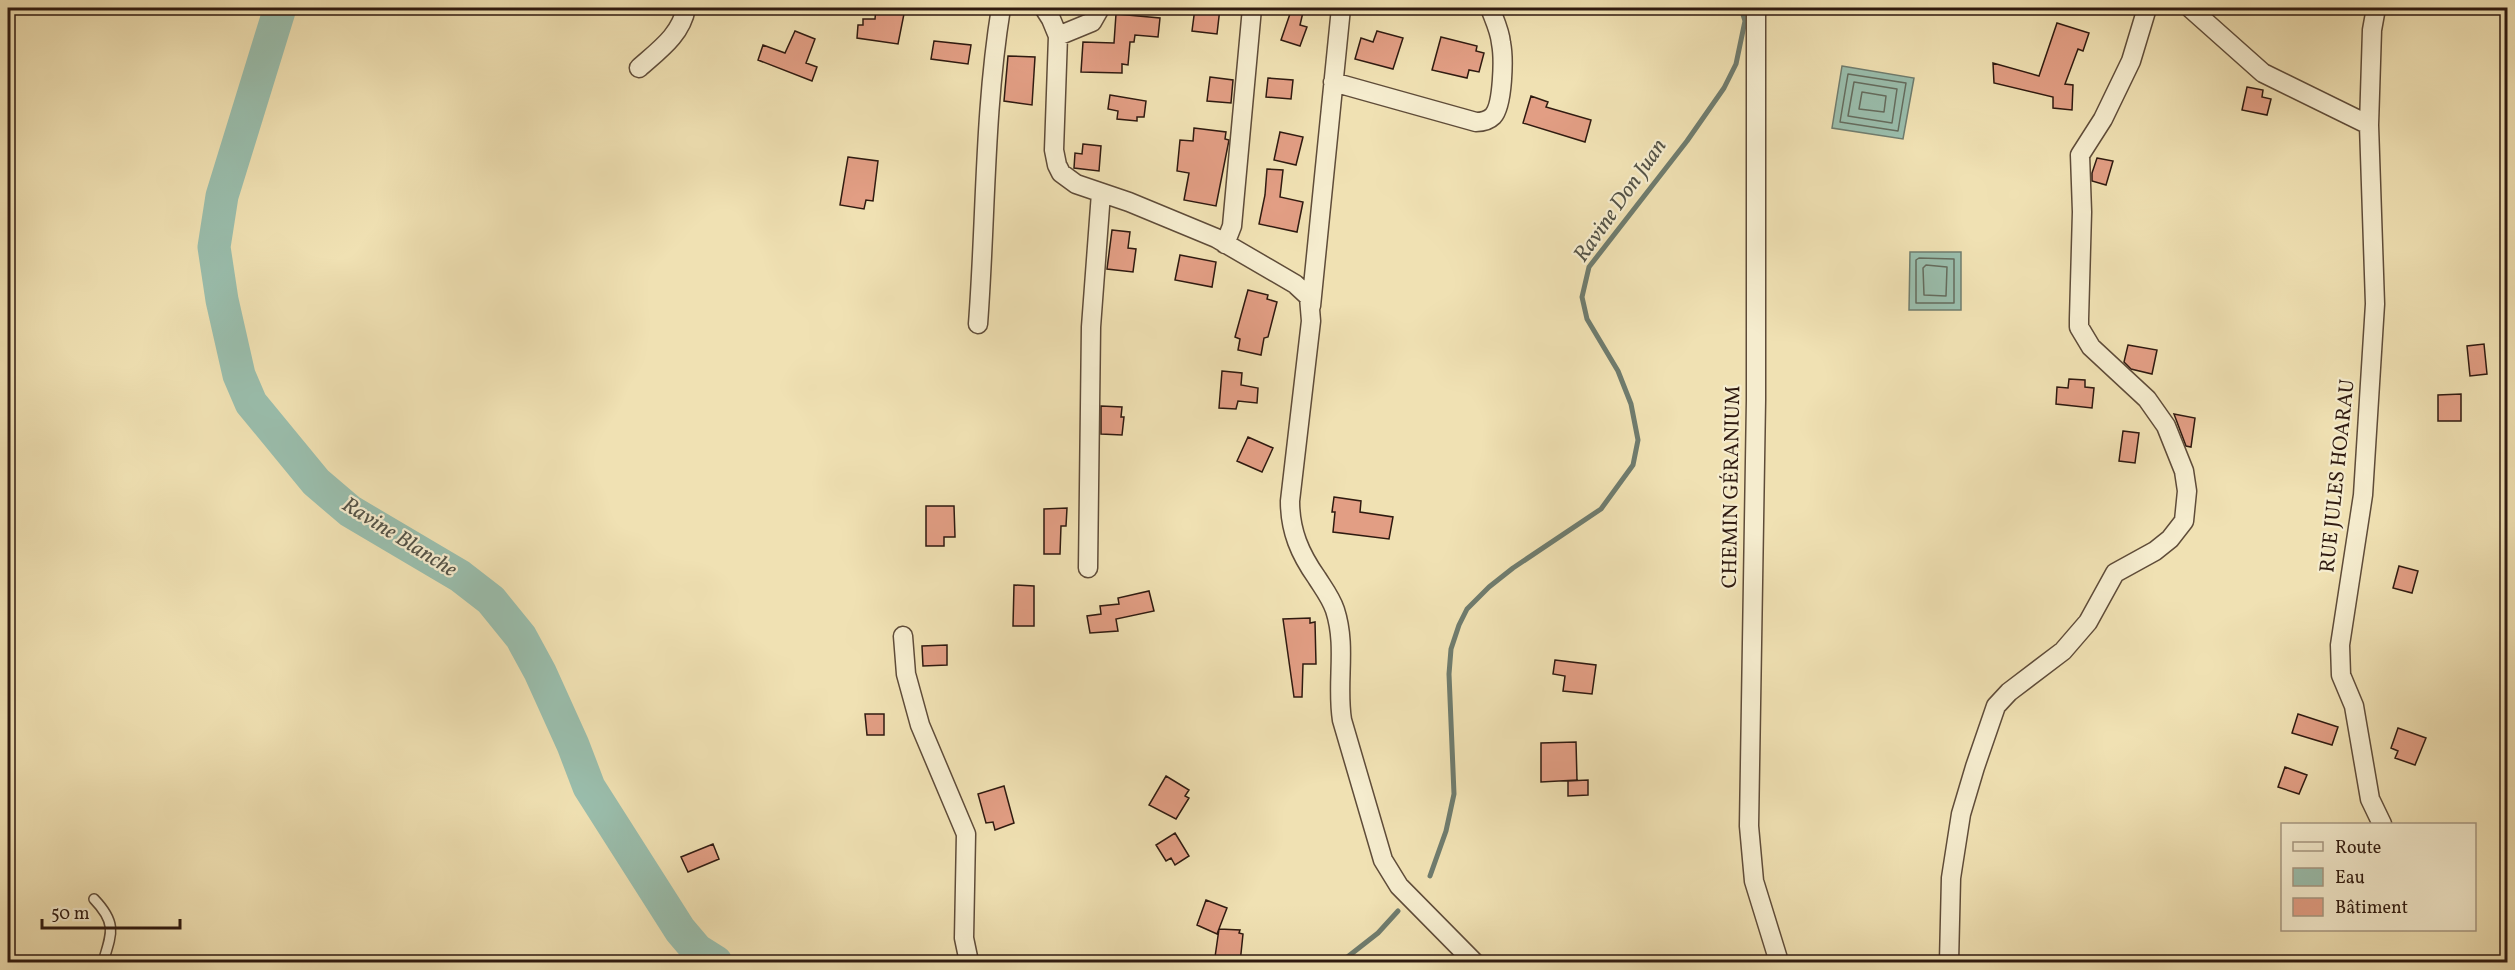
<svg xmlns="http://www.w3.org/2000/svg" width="2515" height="970" viewBox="0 0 2515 970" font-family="Vollkorn,serif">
	<rect width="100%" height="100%" fill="#f0e1b3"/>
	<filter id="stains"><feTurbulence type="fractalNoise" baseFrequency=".00333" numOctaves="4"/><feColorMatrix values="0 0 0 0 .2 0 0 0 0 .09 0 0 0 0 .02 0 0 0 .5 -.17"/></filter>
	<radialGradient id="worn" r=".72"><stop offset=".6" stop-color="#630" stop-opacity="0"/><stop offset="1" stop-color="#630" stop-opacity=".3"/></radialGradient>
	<!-- water -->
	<path fill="#9abead" stroke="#6f7c6e" stroke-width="1.5" d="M1842,66L1914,78L1903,139L1832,128Z
		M1910,252H1961V310H1909Z"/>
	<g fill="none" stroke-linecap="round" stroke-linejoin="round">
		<!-- shore -->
		<path stroke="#646c5e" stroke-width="1.5" d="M1848,74L1906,83L1898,131L1840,122Z
			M1854,82L1897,89L1892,123L1848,116Z
			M1862,92L1886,96L1884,112L1859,109Z
			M1919,258L1954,259V303H1916V260Z
			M1926,265L1947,267L1946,296L1924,295L1923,268Z"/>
		<!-- stream -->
		<path stroke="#6f7c6e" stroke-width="5" d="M1430,876L1446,831L1454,794L1449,674L1451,649L1459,625L1467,609L1489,587L1513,568L1601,509L1633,465L1638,440L1631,404L1618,371L1587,319L1582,297L1589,267L1687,141L1724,88L1736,64L1745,21L1741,8
			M1341,962L1378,933L1398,911"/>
		<!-- river -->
		<path stroke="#9abead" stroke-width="33" d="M280,8L222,196L214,247L222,300L239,375L251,403L316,482L350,511L460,576L491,600L521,637L540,672L573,745L589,787L680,930L697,950L716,962"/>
	</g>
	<!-- building -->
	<path fill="#e29e84" stroke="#2f1a10" stroke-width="1.5" d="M876,8H898L897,13L904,14L898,44L857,38L858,25H863V19H875Z
		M1195,8H1220L1217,34L1192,31Z
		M1292,8H1304L1300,25L1307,27L1300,46L1281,40Z
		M1116,14L1160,18L1158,37L1135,35L1134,42H1130L1128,65L1122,64V73L1081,72L1083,42L1114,43Z
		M2057,23L2089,33L2083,51L2078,49L2065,84L2073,85L2072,110L2053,108V97L1994,83L1993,63L2039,76Z
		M795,31L815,39L806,63L817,67L812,81L758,60L763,45L785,53Z
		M1377,31L1403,38L1393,69L1355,59L1361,38L1373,42Z
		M1441,37L1477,46L1476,51L1484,53L1479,72L1469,70L1467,78L1432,70Z
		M934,41L971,45L968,64L931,59Z
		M1008,56L1035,57L1032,105L1004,101Z
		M1210,77L1233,80L1231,103L1207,101Z
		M1268,78L1293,80L1291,99L1266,97Z
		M2247,87L2263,90L2262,97L2271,99L2267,115L2242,110Z
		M1110,95L1146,101L1144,117H1137V121L1117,119L1118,111L1108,109Z
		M1531,96L1548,102L1546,107L1591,120L1585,142L1523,123Z
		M1194,128L1226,132L1225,139L1229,140L1216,206L1184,200L1189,173L1177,171L1180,140L1193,141Z
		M1280,132L1303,137L1296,165L1274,160Z
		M1083,144L1101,146L1099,171L1074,168L1075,153L1082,154Z
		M848,157L878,161L873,201L866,200L864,209L840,205Z
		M2097,158L2113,161L2106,185L2092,181V173Z
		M1267,169L1283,170L1280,197L1303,202L1297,232L1259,224L1265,195Z
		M1112,230L1130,232L1128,248L1136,249L1133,272L1107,269Z
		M1180,255L1216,262L1212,287L1175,280Z
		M1248,290L1268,295L1267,299L1277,302L1268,337L1264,338L1261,355L1238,350L1240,339L1235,337Z
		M2484,344L2487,374L2470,376L2467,346Z
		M2128,345L2157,350L2152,374L2131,369L2124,362Z
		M1222,371L1242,373L1241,385L1258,388L1257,403L1238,401L1236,409L1219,408Z
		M2069,379L2085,380V387L2094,388L2092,408L2056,404L2057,387L2068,388Z
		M2461,394V421H2438V395Z
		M1101,406L1122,407L1121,417H1124L1122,435L1101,434Z
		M2174,414L2195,418L2191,447L2186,446Z
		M2123,431L2139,433L2135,463L2119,461Z
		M1248,437L1273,448L1262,472L1237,461Z
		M1334,497L1361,501L1360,512L1393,517L1389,539L1333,532L1335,512H1332Z
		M926,506H954L955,537H944V546H926Z
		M1067,508L1066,526H1061L1060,554H1044V509Z
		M2399,566L2418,571L2412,593L2393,588Z
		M1014,585L1034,586V626H1013Z
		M1149,591L1154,611L1116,619L1118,631L1090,633L1087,616L1101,614L1100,606L1119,604L1118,598Z
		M1310,618V623L1315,622L1316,664H1303L1302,697H1294L1283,619Z
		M947,645V665L923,666L922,646Z
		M1555,660L1596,665L1592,694L1563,691L1565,676L1553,674Z
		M865,714H884V735H867Z
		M2298,714L2338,727L2332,745L2292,733Z
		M2398,728L2426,738L2415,765L2395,758L2398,751L2391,748Z
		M1576,742L1577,780L1541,782V743Z
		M2285,767L2307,775L2299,794L2278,787Z
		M1166,776L1189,790L1185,796L1189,798L1176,819L1149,805Z
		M1588,780V795L1568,796V781Z
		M1004,786L1014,823L995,830L993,822L986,823L978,794Z
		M1175,833L1189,856L1175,865L1171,858L1166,861L1156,845Z
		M713,844L719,859L688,872L681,857Z
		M1206,900L1227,908L1217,934L1197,925Z
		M1219,929L1240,930L1239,933L1243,934L1240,963H1222L1223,957H1215Z"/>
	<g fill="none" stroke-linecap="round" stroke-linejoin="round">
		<!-- service casing -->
		<g stroke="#5f4c39" stroke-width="12">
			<path id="service" d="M94,899C117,923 112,933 103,962"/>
		</g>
		<!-- minor casing -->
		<g stroke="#5f4c39" stroke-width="21">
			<path id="minor" d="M1044,8L1051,19L1058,36L1054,150L1057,165L1061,173L1076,184L1129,202L1216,238L1295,284L1309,297L1311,321L1290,501C1290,531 1300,554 1317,578C1324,589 1331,598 1335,610C1347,647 1336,683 1342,720L1383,860L1399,886L1474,962
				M1756,8V400L1749,826L1754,881L1779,962
				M2190,8L2263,73L2369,125
				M2376,8L2372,30L2369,125L2375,304L2363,495L2340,645L2341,675L2354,706L2370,799L2382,824
				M1058,36L1092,22L1100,8
				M639,68C659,50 681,35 686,8
				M1333,82L1476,122C1483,122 1488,121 1493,116C1503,105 1504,58 1501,43C1500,31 1494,19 1490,8
				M1225,244L1232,226L1252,8
				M1311,306L1341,8
				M978,324C986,219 984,112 1001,8
				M1088,568L1091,327L1101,193
				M903,636L906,674L920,725L966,834L964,938L969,962
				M1949,962L1951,878L1961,814L1975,767L1996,706L2009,692L2063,651L2088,622L2115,573L2155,551L2170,539L2184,521L2187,491L2184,471L2166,426L2147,399L2091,347L2079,327V319L2082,212L2080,155L2103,119L2131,61L2147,8"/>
		</g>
		<!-- service -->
		<use href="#service" stroke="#f5ecce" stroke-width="9"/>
		<!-- minor -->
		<use href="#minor" stroke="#f5ecce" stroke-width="18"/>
	</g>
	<g text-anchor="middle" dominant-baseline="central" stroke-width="4.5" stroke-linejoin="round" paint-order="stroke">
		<!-- street labels -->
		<g font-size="21" fill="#2f1a10" stroke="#f5ecce">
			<text transform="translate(2338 476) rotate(-84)">RUE JULES HOARAU</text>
			<text transform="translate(1732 487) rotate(-89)">CHEMIN GÉRANIUM</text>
		</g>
		<!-- water labels -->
		<g font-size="22" font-style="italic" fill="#545347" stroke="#f5ecce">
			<text transform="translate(1621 201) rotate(-55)">Ravine Don Juan</text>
			<text transform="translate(399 538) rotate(32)">Ravine Blanche</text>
		</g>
	</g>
	<!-- margin -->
	<rect width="2515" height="970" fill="none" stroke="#f0e1b3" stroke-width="30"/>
	<rect x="9" y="9" width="2497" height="952" fill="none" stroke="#2f1a10" stroke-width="3"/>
	<rect x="15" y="15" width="2485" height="940" fill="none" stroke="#2f1a10" stroke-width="1.5"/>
	<!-- legend -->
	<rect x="2281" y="823" width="195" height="108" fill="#f5ecce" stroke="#a69882" stroke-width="1.5"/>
	<rect x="2293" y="842" width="30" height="9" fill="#f5ecce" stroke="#a69882" stroke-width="1.5"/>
	<text x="2335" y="853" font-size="18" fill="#2f1a10">Route</text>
	<rect x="2293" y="868" width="30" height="18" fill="#9abead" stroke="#a69882" stroke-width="1.5"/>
	<text x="2335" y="883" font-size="18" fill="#2f1a10">Eau</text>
	<rect x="2293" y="898" width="30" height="18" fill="#e29e84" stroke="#a69882" stroke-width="1.5"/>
	<text x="2335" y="913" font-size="18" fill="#2f1a10">Bâtiment</text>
	<!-- scale -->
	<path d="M42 919v9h138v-9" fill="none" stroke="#2f1a10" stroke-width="3"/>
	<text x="51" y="919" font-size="18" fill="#2f1a10" stroke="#f5ecce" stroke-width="4.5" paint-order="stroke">50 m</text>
	<rect width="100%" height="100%" filter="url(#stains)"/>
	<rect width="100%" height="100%" fill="url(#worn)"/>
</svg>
